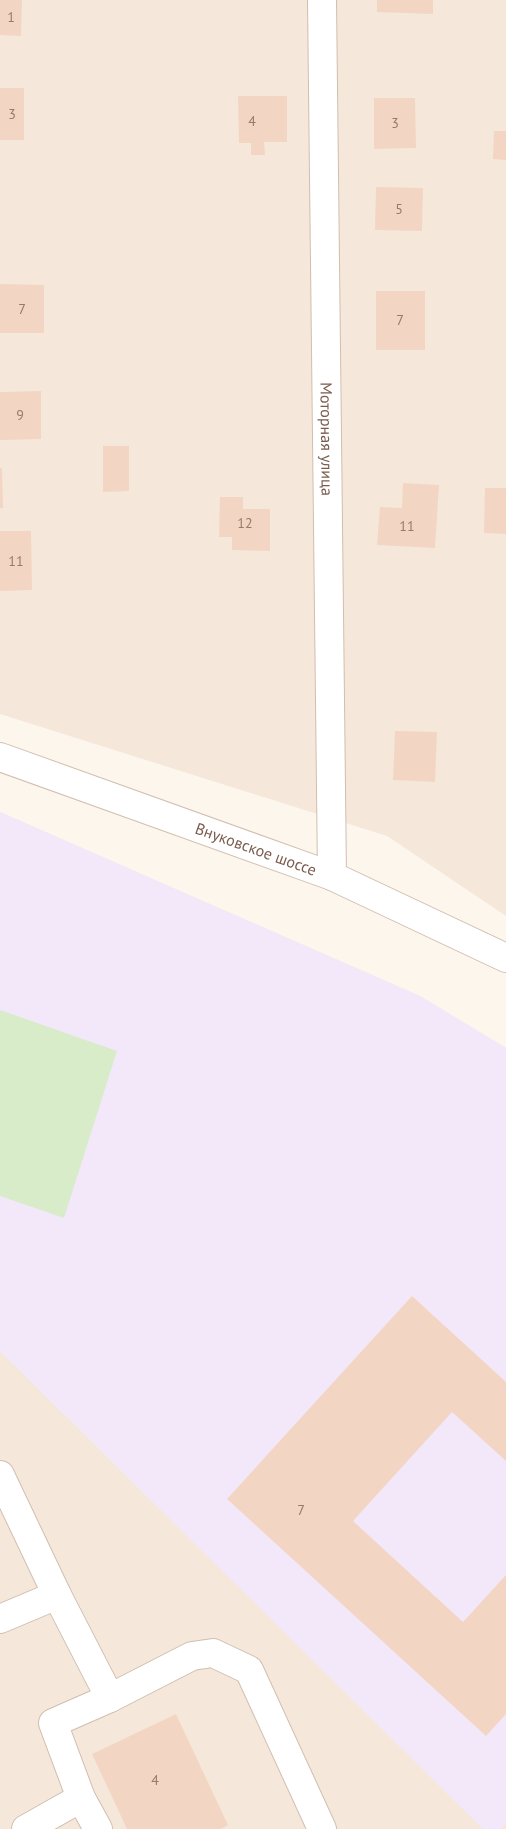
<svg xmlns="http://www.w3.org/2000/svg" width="506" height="1829" viewBox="0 0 506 1829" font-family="'PT Sans',sans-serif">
	<rect width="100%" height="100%" fill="#fdf6ec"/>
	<!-- residential -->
	<path fill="#f5e8da" d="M0,0H506V916L387,836L0,714Z
		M0,812L420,996L506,1048V1829H0Z"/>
	<!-- education -->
	<path fill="#f3e8fa" d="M0,812L420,996L506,1048V1823L501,1829H483L0,1351Z"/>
	<!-- green -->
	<path fill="#d8ecc9" d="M0,1010L117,1051L64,1218L0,1196Z"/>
	<!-- building -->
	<path fill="#f3d5c3" d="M0,0H22L21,36L0,35Z
		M377,0H433V14L377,12Z
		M0,88H24V140H0Z
		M238,96H287V142H264L265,155H251V143H239Z
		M374,98H415L416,148L374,149Z
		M494,131H506V160L493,159Z
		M376,187L423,188L422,231L375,230Z
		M0,284L44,285V333H0Z
		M376,291H425V350H376Z
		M41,391V439L0,440V392Z
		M103,446H129V491L103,492Z
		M0,468H2L3,508H0Z
		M403,483L439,485L435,548L377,545L380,507L402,508Z
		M485,488H506V534L484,533Z
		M220,497H243V509H270V551L232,550V537H219Z
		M0,531H31L32,590L0,591Z
		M395,731L437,732L435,782L393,780Z
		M412,1296L506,1382V1461L452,1412L353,1521L463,1622L506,1575V1714L486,1736L227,1499Z
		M176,1714L228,1825L221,1829H127L92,1754Z"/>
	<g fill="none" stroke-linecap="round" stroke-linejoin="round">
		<!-- minor casing -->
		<g stroke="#d1beb0" stroke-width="30">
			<g id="minor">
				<path id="s1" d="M322,0L332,876"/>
				<path id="s2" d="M0,757L332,876L506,958"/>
				<path d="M0,1475L57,1595L110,1698"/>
				<path d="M0,1619L57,1595"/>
				<path d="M26,1829L81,1798"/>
				<path d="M98,1829L81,1798L53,1723L110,1698L192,1656L213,1653L249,1670L322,1829"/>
			</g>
		</g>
		<!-- minor -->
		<use href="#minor" stroke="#fff" stroke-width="28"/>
	</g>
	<g text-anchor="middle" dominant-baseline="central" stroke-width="5" stroke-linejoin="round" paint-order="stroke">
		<!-- number labels -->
		<g font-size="14" fill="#987a6a">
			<text x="11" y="17">1</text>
			<text x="12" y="114">3</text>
			<text x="252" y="121">4</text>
			<text x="395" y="123">3</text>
			<text x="399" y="209">5</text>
			<text x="22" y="309">7</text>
			<text x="400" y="320">7</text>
			<text x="20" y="415">9</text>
			<text x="245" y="523">12</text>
			<text x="407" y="526">11</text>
			<text x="16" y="561">11</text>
			<text x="301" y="1510">7</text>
			<text x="155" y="1780">4</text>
		</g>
		<!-- street labels -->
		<g font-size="16" fill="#7a5c4d" stroke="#fffaf3">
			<text stroke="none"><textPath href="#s1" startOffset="439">Моторная улица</textPath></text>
			<text stroke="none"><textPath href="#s2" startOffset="272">Внуковское шоссе</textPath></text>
		</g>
	</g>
</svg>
